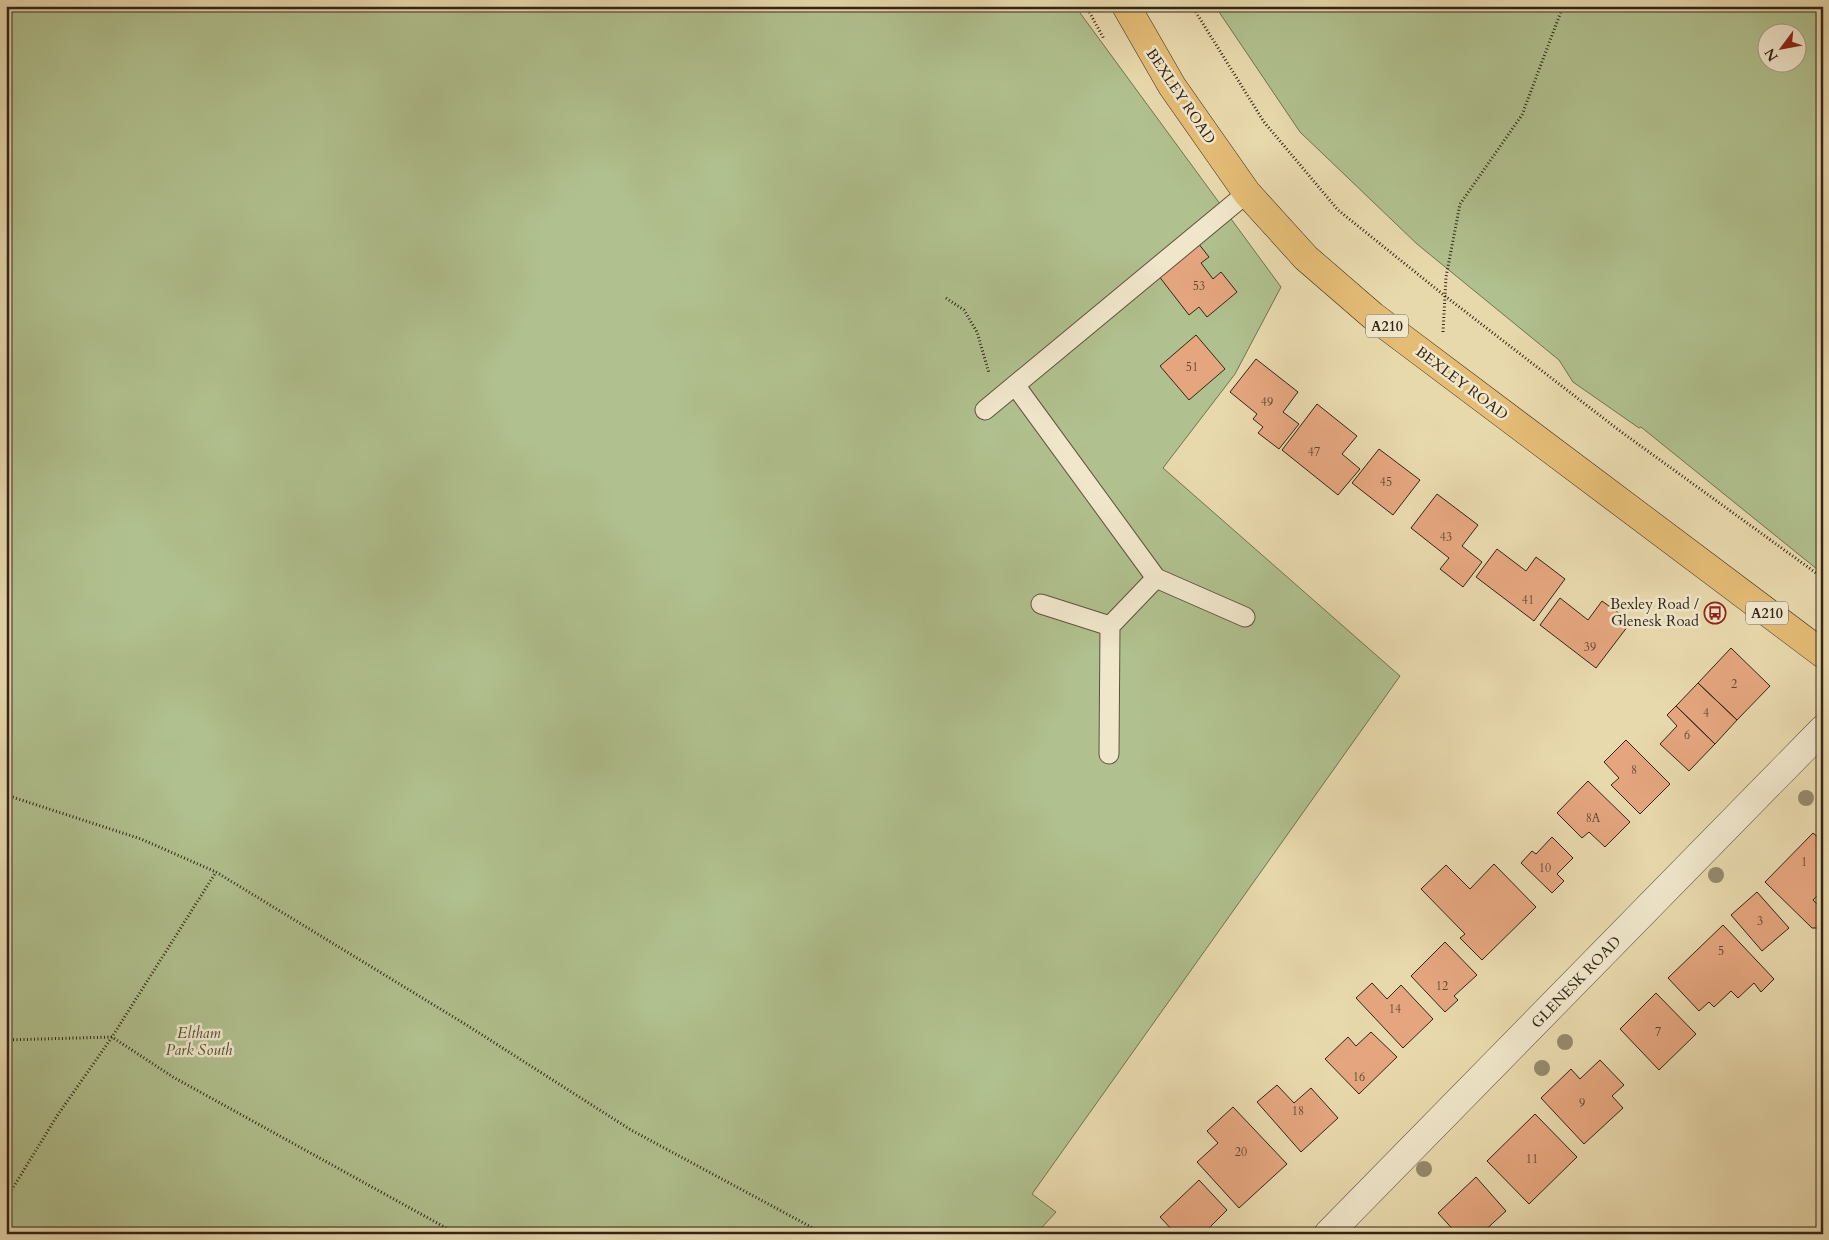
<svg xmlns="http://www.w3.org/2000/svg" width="1829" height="1240" viewBox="0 0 1829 1240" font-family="Cardo,serif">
	<rect width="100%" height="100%" fill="#e8d9ad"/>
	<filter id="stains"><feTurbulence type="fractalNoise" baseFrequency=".004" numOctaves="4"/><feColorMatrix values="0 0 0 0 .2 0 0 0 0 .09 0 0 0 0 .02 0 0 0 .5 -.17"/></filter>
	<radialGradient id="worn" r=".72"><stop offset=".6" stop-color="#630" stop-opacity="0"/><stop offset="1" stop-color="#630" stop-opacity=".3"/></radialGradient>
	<!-- green -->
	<path fill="#b0c08e" stroke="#707254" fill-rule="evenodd" d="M6,6H1075L1281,287L1235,374L1163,468L1400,676L1032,1194L1056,1212L1036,1234H6Z
		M1215,6H1823V574L1641,427L1639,428L1573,382L1559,360L1417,244L1300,132ZM1766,32H1796V62H1766Z"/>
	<!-- building -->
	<path fill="#e5a67f" stroke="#312519" d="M1198,243L1209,257L1201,263L1213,279L1221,272L1237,292L1207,317L1199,307L1189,315L1158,275Z
		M1196,335L1225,369L1189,400L1160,366Z
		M1256,359L1298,392L1283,412L1299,424L1279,449L1258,433L1263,427L1253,419L1257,414L1230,392Z
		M1317,404L1357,436L1342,454L1360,469L1338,495L1282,450Z
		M1379,449L1420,480L1393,515L1352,483Z
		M1437,494L1478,525L1462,546L1482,562L1463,587L1440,569L1449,558L1411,528Z
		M1497,549L1526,571L1536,557L1565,579L1534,621L1476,577Z
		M1560,598L1588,620L1602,601L1631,622L1596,668L1540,625Z
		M1731,648L1770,686L1737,720L1698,683Z
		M1698,683L1737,720L1715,744L1676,706Z
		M1676,706L1715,744L1689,771L1660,744L1677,726L1667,715Z
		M1626,740L1670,784L1640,814L1611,785L1619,778L1604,762Z
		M1588,781L1630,822L1605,847L1589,832L1582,838L1557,813Z
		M1813,833L1823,842V891L1813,900L1823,910V926L1821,928H1812L1765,882Z
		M1552,837L1573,858L1557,874L1564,881L1552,893L1521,863L1532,851L1536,854Z
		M1494,864L1536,907L1482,960L1460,938L1465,934L1421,889L1446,865L1470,889Z
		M1757,892L1789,928L1762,951L1731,915Z
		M1723,925L1774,979L1761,992L1754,983L1738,998L1731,991L1714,1007L1709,1002L1699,1011L1668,978Z
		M1445,942L1477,975L1454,996L1458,1000L1445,1012L1411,976Z
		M1372,983L1387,999L1401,985L1433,1019L1403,1048L1356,998Z
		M1656,993L1696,1034L1659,1070L1620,1029Z
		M1371,1032L1397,1057L1359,1094L1325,1059L1348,1037L1356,1046Z
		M1600,1060L1624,1085L1612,1096L1623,1108L1584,1144L1541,1098L1571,1069L1580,1079Z
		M1277,1085L1294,1103L1311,1088L1338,1118L1301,1152L1257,1102Z
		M1233,1107L1287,1164L1239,1208L1197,1162L1218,1143L1207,1131Z
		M1535,1114L1577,1157L1529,1204L1487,1161Z
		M1476,1177L1506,1211L1481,1234H1457L1438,1213Z
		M1199,1180L1227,1210L1208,1229L1213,1234H1176L1160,1217Z"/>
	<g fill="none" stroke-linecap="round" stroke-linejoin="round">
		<!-- service casing -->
		<g stroke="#5f523e" stroke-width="21">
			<path id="service" d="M1015,385L1156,578L1245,617
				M985,410L1247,193
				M1041,604L1110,626
				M1109,754L1110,626L1156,578"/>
		</g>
		<!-- minor casing -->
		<g stroke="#5f523e" stroke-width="29">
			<path id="minor" d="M1328,1234L1823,729"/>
		</g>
		<!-- primary casing -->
		<g stroke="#312519" stroke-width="29">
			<path id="primary" d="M1126,6L1172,86L1247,193L1306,258L1373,316L1823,654"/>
		</g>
		<!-- path -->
		<path stroke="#312519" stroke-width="3" stroke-dasharray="1 2.5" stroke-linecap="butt" d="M1086,6L1104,39
			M1192,6L1264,122L1338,210L1445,296L1620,431L1823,578
			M946,298L964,310L977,332L989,373
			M1443,332L1446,277L1460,204L1522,115L1563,6
			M6,795L141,839L216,872L465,1024L631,1130L824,1234
			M6,1040L112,1037L173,1077L457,1234
			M6,1199L57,1116L112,1037L216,872"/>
		<!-- service -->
		<use href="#service" stroke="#f0e6ca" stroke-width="19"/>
		<!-- minor -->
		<use href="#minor" stroke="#f0e6ca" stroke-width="28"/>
		<!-- primary -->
		<use href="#primary" stroke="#e4bc76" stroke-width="28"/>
	</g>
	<!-- trees -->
	<g fill="#958b6c">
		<circle cx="1806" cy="798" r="8"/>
		<circle cx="1716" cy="875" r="8"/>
		<circle cx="1565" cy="1042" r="8"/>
		<circle cx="1542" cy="1068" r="8"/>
		<circle cx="1424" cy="1169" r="8"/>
	</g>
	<!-- icons -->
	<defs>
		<g id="bus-ring" transform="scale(1.125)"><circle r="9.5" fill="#f0e6ca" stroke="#8f2418" stroke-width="1.5"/><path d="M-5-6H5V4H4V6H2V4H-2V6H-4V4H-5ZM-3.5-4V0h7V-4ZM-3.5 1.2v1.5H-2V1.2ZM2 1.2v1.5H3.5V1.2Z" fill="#8f2418"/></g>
	</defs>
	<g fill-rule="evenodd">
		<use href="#bus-ring" x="1715" y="613"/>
	</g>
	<g text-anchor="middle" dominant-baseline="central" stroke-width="5" stroke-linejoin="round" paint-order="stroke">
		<!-- number labels -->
		<g font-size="12" fill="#5e4532">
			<text x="1199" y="286">53</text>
			<text x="1192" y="367">51</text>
			<text x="1267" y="402">49</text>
			<text x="1314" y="452">47</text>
			<text x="1386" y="482">45</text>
			<text x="1446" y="537">43</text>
			<text x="1528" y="600">41</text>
			<text x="1590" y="647">39</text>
			<text x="1734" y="684">2</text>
			<text x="1706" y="713">4</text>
			<text x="1687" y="735">6</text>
			<text x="1634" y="770">8</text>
			<text x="1593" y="818">8A</text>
			<text x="1804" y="862">1</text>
			<text x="1545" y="868">10</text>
			<text x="1760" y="921">3</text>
			<text x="1721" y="951">5</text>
			<text x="1442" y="986">12</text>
			<text x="1395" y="1009">14</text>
			<text x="1658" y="1032">7</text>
			<text x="1359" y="1077">16</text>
			<text x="1582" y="1103">9</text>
			<text x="1298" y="1111">18</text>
			<text x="1241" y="1152">20</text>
			<text x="1532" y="1159">11</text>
		</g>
		<!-- shield labels -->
		<g fill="#f0e6ca" stroke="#6a5f4e" stroke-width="1">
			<rect x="1366" y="314.5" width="42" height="23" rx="4"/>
			<rect x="1746" y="601.5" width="42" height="23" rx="4"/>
		</g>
		<g font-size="14" font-weight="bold" fill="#312519">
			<text x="1387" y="326">A210</text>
			<text x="1767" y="613">A210</text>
		</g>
		<!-- street labels -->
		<g font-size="15" fill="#312519" stroke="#f0e6ca">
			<text transform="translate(1181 96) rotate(56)">BEXLEY ROAD</text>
			<text transform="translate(1462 383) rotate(37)">BEXLEY ROAD</text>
			<text transform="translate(1576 982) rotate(-46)">GLENESK ROAD</text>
		</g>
		<!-- poi labels -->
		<g font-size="15" fill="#312519" stroke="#f0e6ca" text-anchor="end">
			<text x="1699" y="604">Bexley Road /<tspan x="1699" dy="17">Glenesk Road</tspan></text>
		</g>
		<!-- park labels -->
		<g font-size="15" font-style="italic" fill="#514c36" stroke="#f0e6ca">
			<text x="199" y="1033">Eltham<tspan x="199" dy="17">Park South</tspan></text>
		</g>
	</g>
	<!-- margin -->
	<rect width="1829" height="1240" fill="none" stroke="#e8d9ad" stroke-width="25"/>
	<rect x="8" y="8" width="1814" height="1225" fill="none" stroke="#312519" stroke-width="2.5"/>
	<rect x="12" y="12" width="1804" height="1215" fill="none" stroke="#312519"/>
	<!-- north arrow -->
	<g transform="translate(1782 48) rotate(238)"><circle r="24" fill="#f0e6ca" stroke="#a49983"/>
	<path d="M0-4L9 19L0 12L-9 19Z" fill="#8f2418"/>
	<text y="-8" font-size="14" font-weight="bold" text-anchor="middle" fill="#312519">N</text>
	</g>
	<rect width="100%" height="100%" filter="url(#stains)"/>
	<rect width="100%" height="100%" fill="url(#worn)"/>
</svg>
